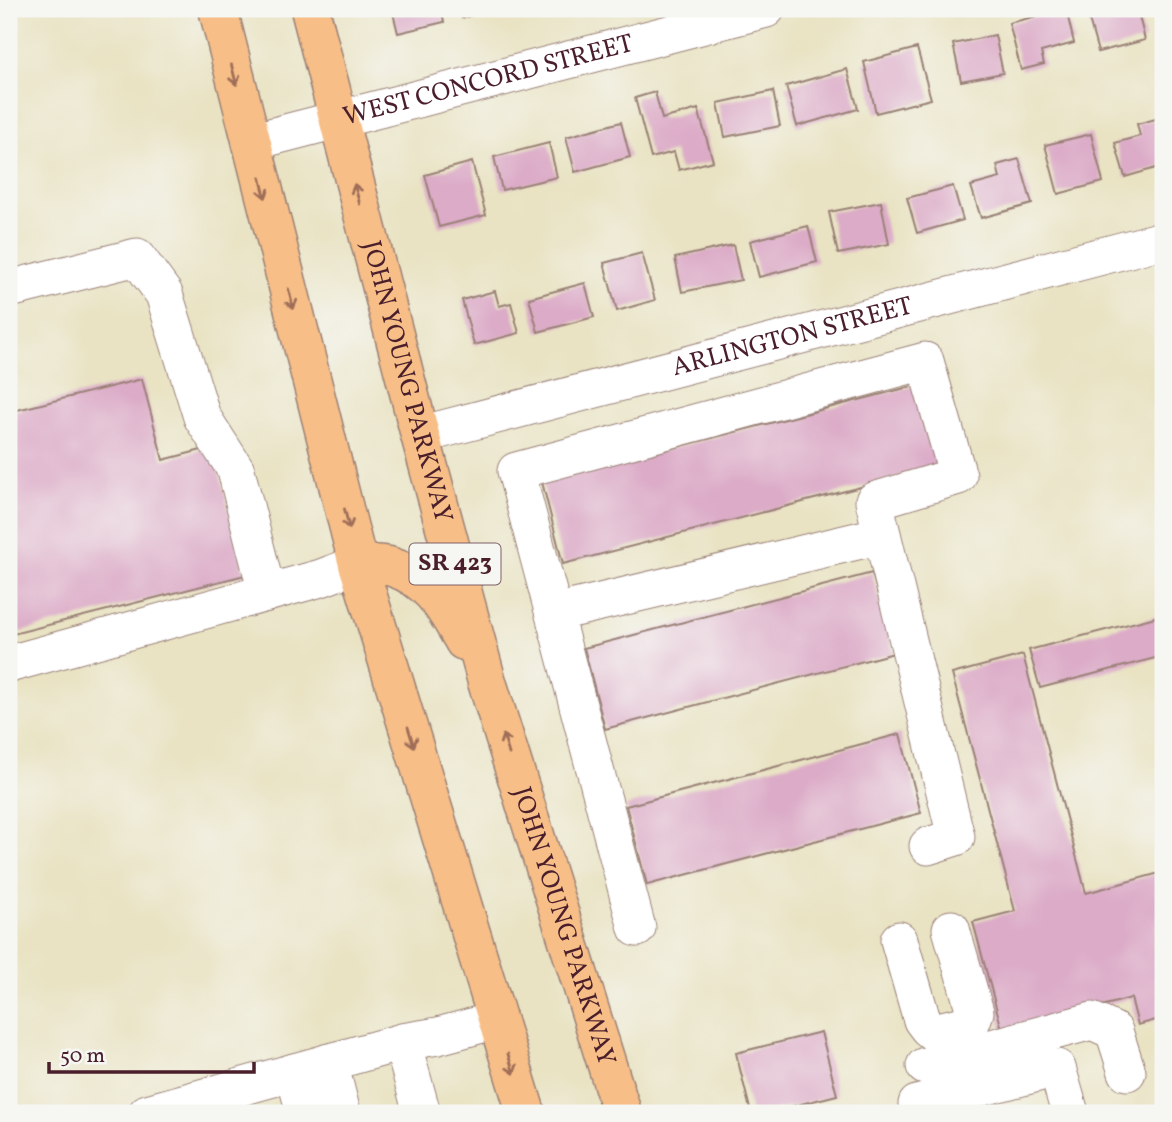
<svg xmlns="http://www.w3.org/2000/svg" width="1172" height="1122" viewBox="0 0 1172 1122" font-family="Vollkorn,serif">
	<rect width="100%" height="100%" fill="#f6f6f2"/>
	<filter id="ink" filterUnits="userSpaceOnUse"><feTurbulence type="fractalNoise" baseFrequency=".0143" numOctaves="2"/><feDisplacementMap in="SourceGraphic" scale="14" xChannelSelector="R" yChannelSelector="G"/><feConvolveMatrix kernelMatrix="1 2 1 2 8 2 1 2 1" color-interpolation-filters="sRGB"/></filter>
	<filter id="wash" filterUnits="userSpaceOnUse"><feTurbulence type="fractalNoise" baseFrequency=".00686" numOctaves="4" result="noise"/><feDisplacementMap in="SourceGraphic" scale="28" xChannelSelector="R" yChannelSelector="G"/><feGaussianBlur stdDeviation="1.57" result="paint"/><feColorMatrix in="noise" values="0 0 0 0 0 0 0 0 0 0 0 0 0 0 0 0 0 1.4 0 .05"/><feComposite in="paint" operator="in"/></filter>
	<g filter="url(#wash)">
		<rect width="100%" height="100%" fill="#e9e3c3"/>
		<g id="blocks">
			<!-- building -->
			<path fill="#dcabc7" d="M392,9H441L444,22L398,33Z
				M460,9H492V10L462,18Z
				M1066,9L1074,43L1041,52L1044,64L1021,70L1009,23Z
				M1086,9H1132L1133,13L1138,12L1145,40L1098,52Z
				M995,35L1003,73L961,81L953,44Z
				M917,48L931,99L876,113L864,62Z
				M847,69L858,109L797,126L786,86Z
				M773,91L780,126L725,137L718,103Z
				M655,92L662,119L698,109L713,161L679,170L674,152L651,158L635,98Z
				M1163,117V166L1125,177L1115,143L1140,136L1137,124Z
				M621,122L630,157L575,172L566,137Z
				M1091,134L1103,182L1058,194L1045,145Z
				M549,143L557,177L502,190L494,157Z
				M1019,159L1032,204L981,218L971,186L1000,178L997,165Z
				M472,162L486,215L439,227L425,175Z
				M953,186L963,220L917,233L907,198Z
				M881,202L889,244L838,254L829,212Z
				M808,226L817,262L759,277L750,241Z
				M733,245L741,280L682,292L675,258Z
				M642,253L655,300L617,311L604,263Z
				M585,283L594,317L538,332L529,298Z
				M495,291L499,306L511,303L519,333L474,345L462,300Z
				M142,379L163,460L213,447L245,575L9,635V412Z
				M917,385L938,467L563,564L542,482Z
				M872,573L894,653L605,729L584,648Z
				M1163,615V656L1040,688L1029,650Z
				M1023,655L1086,893L1163,872V1018L1138,1025L1131,998L1003,1033L973,922L1015,911L952,674Z
				M900,734L921,813L647,885L626,806Z
				M821,1032L837,1095L765,1113H751L736,1053Z"/>
		</g>
	</g>
	<g filter="url(#ink)">
		<use href="#blocks" fill-opacity="0" stroke="#9a8177" stroke-width="2"/>
		<g fill="none" stroke-linecap="round" stroke-linejoin="round">
			<!-- minor casing -->
			<g stroke="#9a8177" stroke-width="39">
				<g id="minor">
					<path id="s1" d="M251,142L766,9"/>
					<path d="M9,289L137,257L164,294L202,417L236,470L267,593"/>
					<path id="s2" d="M420,435L1163,240"/>
					<path d="M554,613L882,535"/>
					<path d="M9,664L321,578L358,564"/>
					<path d="M637,928L516,471L925,361L958,476L874,501L956,837L928,846"/>
					<path d="M899,940L922,1020L928,1028L933,1032L964,1025L972,1021L975,1012L951,929"/>
					<path d="M402,1042L422,1113"/>
					<path d="M329,1062L342,1113"/>
					<path d="M925,1066L1092,1021L1114,1031L1127,1072"/>
					<path d="M294,1072L305,1113"/>
					<path d="M147,1113L402,1042L438,1036L497,1020"/>
					<path d="M919,1113L917,1104L1057,1068L1070,1113"/>
				</g>
			</g>
			<!-- major casing -->
			<g stroke="#9a8177" stroke-width="41">
				<g id="major">
					<path d="M218,9L358,564L526,1113"/>
					<path id="s3" d="M310,9L420,435L487,682L622,1113"/>
					<path d="M358,564C369,565 382,563 392,567C430,579 445,608 464,641"/>
				</g>
			</g>
			<!-- minor -->
			<use href="#minor" stroke="#fff" stroke-width="37"/>
			<!-- major -->
			<use href="#major" stroke="#f7be87" stroke-width="38"/>
		</g>
		<!-- one-way arrows -->
		<defs><path id="oneway-shaft" d="M-6 0H5M1.5-3L5.5 0L1.5 3" fill="none" stroke-width="1.6" stroke-linecap="round" stroke-linejoin="round" transform="scale(1.75)"/></defs>
		<g stroke="#a06e59">
			<use href="#oneway-shaft" transform="translate(234 75) rotate(76)"/>
			<use href="#oneway-shaft" transform="translate(263 188) rotate(76)"/>
			<use href="#oneway-shaft" transform="translate(357 194) rotate(-105)"/>
			<use href="#oneway-shaft" transform="translate(291 299) rotate(76)"/>
			<use href="#oneway-shaft" transform="translate(347 519) rotate(76)"/>
			<use href="#oneway-shaft" transform="translate(411 737) rotate(73)"/>
			<use href="#oneway-shaft" transform="translate(506 744) rotate(-107)"/>
			<use href="#oneway-shaft" transform="translate(511 1064) rotate(73)"/>
		</g>
	</g>
	<g text-anchor="middle" dominant-baseline="central" stroke-width="5" stroke-linejoin="round" paint-order="stroke">
		<!-- shield labels -->
		<rect fill="#f6f6f2" stroke="#7e6067" stroke-width="2" x="409.5" y="543.5" width="91" height="41" rx="5"/>
		<g font-size="24" font-weight="bold" fill="#4a1f2b">
			<text x="455" y="564">SR 423</text>
		</g>
		<!-- street labels -->
		<g font-size="26" fill="#4a1f2b" stroke="#f6f6f2">
			<text stroke="none"><textPath href="#s1" startOffset="245">WEST CONCORD STREET</textPath></text>
			<text stroke="none"><textPath href="#s2" startOffset="385">ARLINGTON STREET</textPath></text>
			<text stroke="none"><textPath href="#s3" startOffset="385">JOHN YOUNG PARKWAY</textPath></text>
			<text stroke="none"><textPath href="#s3" startOffset="952">JOHN YOUNG PARKWAY</textPath></text>
		</g>
	</g>
	<!-- margin -->
	<rect width="1172" height="1122" fill="none" stroke="#f6f6f2" stroke-width="35"/>
	<!-- scale -->
	<path d="M49 1062v10h205v-10" fill="none" stroke="#4a1f2b" stroke-width="3.5"/>
	<text x="60" y="1062" font-size="21" fill="#4a1f2b" stroke="#f6f6f2" stroke-width="5" paint-order="stroke">50 m</text>
</svg>
